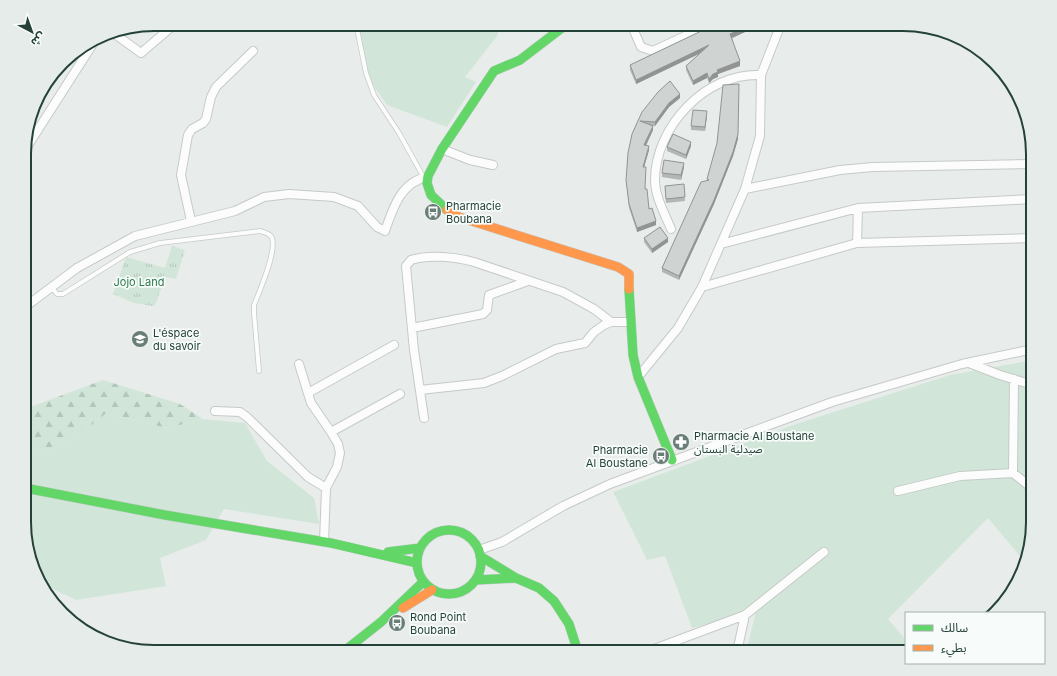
<svg xmlns="http://www.w3.org/2000/svg" width="1057" height="676" viewBox="0 0 1057 676" font-family="Inter,'Noto Sans Arabic',sans-serif">
	<defs>
		<pattern id="forest-firs" width="22" height="20" patternUnits="userSpaceOnUse"><rect width="22" height="20" fill="#d1e6d8"/><path d="M5 1l3.5 6h-7zM16 11l3.5 6h-7z" fill="#b3c6ba"/></pattern>
		<pattern id="park-tufts" width="24" height="20" patternUnits="userSpaceOnUse"><rect width="24" height="20" fill="#d1e6d8"/><path d="M3 7l-1-3M5 7V3M7 7l1-3M15 17l-1-3M17 17v-4M19 17l1-3" fill="none" stroke="#b3c6ba"/></pattern>
	</defs>
	<rect width="100%" height="100%" fill="#e8edeb"/>
	<!-- green -->
	<path fill="#d1e6d8" d="M358,24H497L498,35L465,77L476,82L447,127L387,105L368,78Z
		M1033,360V530L1023,560L988,518L888,619L906,640V652H869L865,648L861,652H746L756,611L692,628L665,556L647,560L613,492L793,425L950,375Z
		M105,414L168,428L203,419L245,423L267,461L314,498L319,524L224,509L206,540L160,558L166,586L76,600L42,584L25,539V455L67,444Z"/>
	<!-- forest -->
	<path fill="url(#forest-firs)" d="M103,380L180,404L203,419L168,428L105,414L67,444L25,455V409Z"/>
	<!-- park -->
	<path fill="url(#park-tufts)" d="M172,246L185,250L176,279L165,277L156,303L153,306L134,303L113,294L126,257L165,268Z"/>
	<g fill="none" stroke-linecap="round" stroke-linejoin="round">
		<!-- lane casing -->
		<g stroke="#c5cac8" stroke-width="5.5">
			<path id="lane" d="M356,24L366,73L374,95L399,133L424,178
				M52,288L57,294H63L130,252L160,243L260,231C264,232 268,233 271,236C279,248 259,292 254,305V313L259,371"/>
		</g>
		<!-- street casing -->
		<g stroke="#c5cac8" stroke-width="10">
			<path id="street" d="M631,24L641,47L653,51L711,24
				M112,32L141,53L175,24
				M442,149L470,160L493,165
				M25,150L96,39
				M745,189L840,170L873,167L1033,164
				M191,221L181,175L188,135L192,129L203,123L206,119L211,97L216,87L253,51
				M671,229C665,214 655,197 655,180C655,127 706,72 761,75
				M857,243L858,208
				M721,244L858,208L1033,199
				M702,287L857,243L1033,238
				M25,307L77,268L135,236L235,211L264,197L289,194L334,197L358,206L377,227L385,231C393,208 401,182 427,177
				M412,328L483,314L487,310L489,295L528,281
				M969,363L1000,375L1033,385
				M299,364L311,403L331,432L338,444L340,453L337,467L326,488L324,542
				M638,377L678,328L702,287L745,189L760,136L761,75L781,24
				M420,390L484,383L502,376L556,349L585,343L594,332L604,325L611,322H630
				M308,393L394,345
				M215,411L240,412L247,417L308,477L326,488
				M424,418L414,350L406,266L411,260C429,254 456,257 474,262L563,292L594,309L611,322
				M331,432L400,394
				M1013,473L1014,379
				M898,491L960,476L1013,473L1033,489
				M479,550L502,542L563,506L610,484L832,402L962,364L1033,349
				M646,652L745,615L824,552
				M737,652L745,615"/>
		</g>
		<!-- fast casing -->
		<g stroke="#c3cbc8" stroke-width="10">
			<path id="fast" d="M447,210L431,195L427,183L428,176L442,149L494,71L520,60L567,24
				M629,289L633,355L638,377L672,460
				M25,488L165,515L331,543L417,563
				M417 562a32 32 0 1 1 64 0a32 32 0 1 1-64 0Z
				M388,552L420,548
				M480,556L516,578L539,588L554,601L569,624L578,652
				M476,580L516,578
				M343,652L381,622L423,582"/>
		</g>
		<!-- slow casing -->
		<g stroke="#c3cbc8" stroke-width="10">
			<path id="slow" d="M447,210L459,217L618,267L629,274V289
				M403,608L432,590"/>
		</g>
		<!-- lane -->
		<use href="#lane" stroke="#fcfcfc" stroke-width="4"/>
		<!-- street -->
		<use href="#street" stroke="#fcfcfc" stroke-width="8"/>
		<!-- fast -->
		<use href="#fast" stroke="#63d668" stroke-width="9"/>
		<!-- slow -->
		<use href="#slow" stroke="#ff974d" stroke-width="9"/>
	</g>
	<!-- wall -->
	<path fill="#b2b6b5" d="M758,24V26L732,38L740,66L718,74V77L713,79L709,83L707,78L693,85L686,70V66L699,54L636,84L630,70V65Z
		M680,98L669,107L655,126H653V130L646,146L649,150L644,167L645,189L649,209L656,225L637,232L629,208L626,180L642,112Z
		M707,115L705,131L691,130V126Z
		M738,139L733,156L714,204L679,280L662,272V268L707,181V179Z
		M691,146L686,159L667,151V147Z
		M684,167L681,180L662,177V173Z
		M684,184L685,201L666,203L665,186Z
		M644,238L668,242L652,253L644,242Z"/>
	<!-- shaded-wall -->
	<path fill="#919493" d="M752,24H758V26L730,39V34Z
		M709,45V49L636,84V80Z
		M740,61V66L718,74V77L713,79L709,83V79L713,74L717,70Z
		M707,73V78L693,85V81Z
		M739,84L738,139L733,156L714,204L679,280V276L738,134Z
		M680,94V98L669,107L655,126V122L669,103Z
		M707,111V115L705,131V127Z
		M653,126V130L644,149V145Z
		M691,142V146L686,159V155Z
		M649,146V150L643,171V167Z
		M684,163V167L681,180V175Z
		M656,221V225L637,232V228Z
		M668,238V242L652,253V249Z"/>
	<!-- building -->
	<path fill="#cfd4d2" stroke="#919493" d="M716,24H752L730,34L740,61L717,70L718,72L713,74L709,79L707,73L693,81L686,66L709,45L636,80L630,65Z
		M670,81L680,94L669,103L655,122L640,121L653,126L644,145L649,146L643,167H646L645,189H647L649,209L652,208L656,221L637,228L629,204L626,180L628,153L632,134L642,112L658,92Z
		M739,84L738,134L733,152L714,200L679,276L662,268L701,182L709,180L707,179L717,143L723,85Z
		M693,110L707,111L705,127L691,126Z
		M673,134L691,142L686,155L667,147Z
		M664,160L684,163L681,175L662,173Z
		M684,184L685,197L666,199L665,186Z
		M660,227L668,238L652,249L644,238Z"/>
	<!-- icons -->
	<defs>
		<g id="bus-disc" transform="scale(0.9)"><circle r="9.5" fill="#697e78" stroke="#f7fbf9"/><path d="M-5-6H5V4H4V6H2V4H-2V6H-4V4H-5ZM-3.5-4V0h7V-4ZM-3.5 1.2v1.5H-2V1.2ZM2 1.2v1.5H3.5V1.2Z" fill="#fff"/></g>
		<g id="school-disc" transform="scale(0.9)"><circle r="9.5" fill="#697e78" stroke="#f7fbf9"/><path d="M0-5L7-2L0 1L-7-2ZM-4 1L0 2.5L4 1V4Q0 6-4 4Z" fill="#fff"/></g>
		<g id="pharmacy-disc" transform="scale(0.9)"><circle r="9.5" fill="#697e78" stroke="#f7fbf9"/><path d="M-2-6h4v4h4v4h-4v4h-4v-4h-4v-4h4Z" fill="#fff"/></g>
	</defs>
	<g fill-rule="evenodd">
		<use href="#bus-disc" x="433" y="212"/>
		<use href="#school-disc" x="140" y="339"/>
		<use href="#pharmacy-disc" x="681" y="442"/>
		<use href="#bus-disc" x="661" y="456"/>
		<use href="#bus-disc" x="397" y="623"/>
	</g>
	<g text-anchor="middle" dominant-baseline="central" stroke-width="3.5" stroke-linejoin="round" paint-order="stroke">
		<!-- poi labels -->
		<g font-size="11" fill="#24423a" stroke="#f7fbf9" text-anchor="start">
			<text x="446" y="206">Pharmacie<tspan x="446" dy="13">Boubana</tspan></text>
			<text x="153" y="333">L'éspace<tspan x="153" dy="13">du savoir</tspan></text>
			<text x="694" y="436">Pharmacie Al Boustane<tspan x="694" dy="13">صيدلية البستان</tspan></text>
			<text x="648" y="450" text-anchor="end">Pharmacie<tspan x="648" dy="13">Al Boustane</tspan></text>
			<text x="410" y="617">Rond Point<tspan x="410" dy="13">Boubana</tspan></text>
		</g>
		<!-- park labels -->
		<g font-size="11" fill="#2d7a4b" stroke="#f7fbf9">
			<text x="139" y="282">Jojo Land</text>
		</g>
	</g>
	<!-- crop -->
	<path d="M0 0H1057V676H0ZM154 31H903A123 123 0 0 1 1026 154V522A123 123 0 0 1 903 645H154A123 123 0 0 1 31 522V154A123 123 0 0 1 154 31Z" fill="#e6ecea" fill-rule="evenodd"/>
	<path fill="none" stroke="#24423a" stroke-width="2" d="M154 31H903A123 123 0 0 1 1026 154V522A123 123 0 0 1 903 645H154A123 123 0 0 1 31 522V154A123 123 0 0 1 154 31Z"/>
	<!-- legend -->
	<rect x="905" y="612" width="140" height="52" fill="#f7fbf9" stroke="#a3b1ad"/>
	<rect x="913" y="625" width="20" height="6" fill="#63d668" stroke="#a3b1ad"/>
	<text x="941" y="632" font-size="12" fill="#24423a">سالك</text>
	<rect x="913" y="645" width="20" height="6" fill="#ff974d" stroke="#a3b1ad"/>
	<text x="941" y="652" font-size="12" fill="#24423a">بطيء</text>
	<!-- north arrow -->
	<g transform="translate(32 32) rotate(139)" stroke="#f7fbf9" stroke-width="3" paint-order="stroke">
	<path d="M0-3L7 15L0 10L-7 15Z" fill="#24423a"/>
	<text y="-6" font-size="11" font-weight="bold" text-anchor="middle" fill="#24423a">ش</text>
	</g>
</svg>
